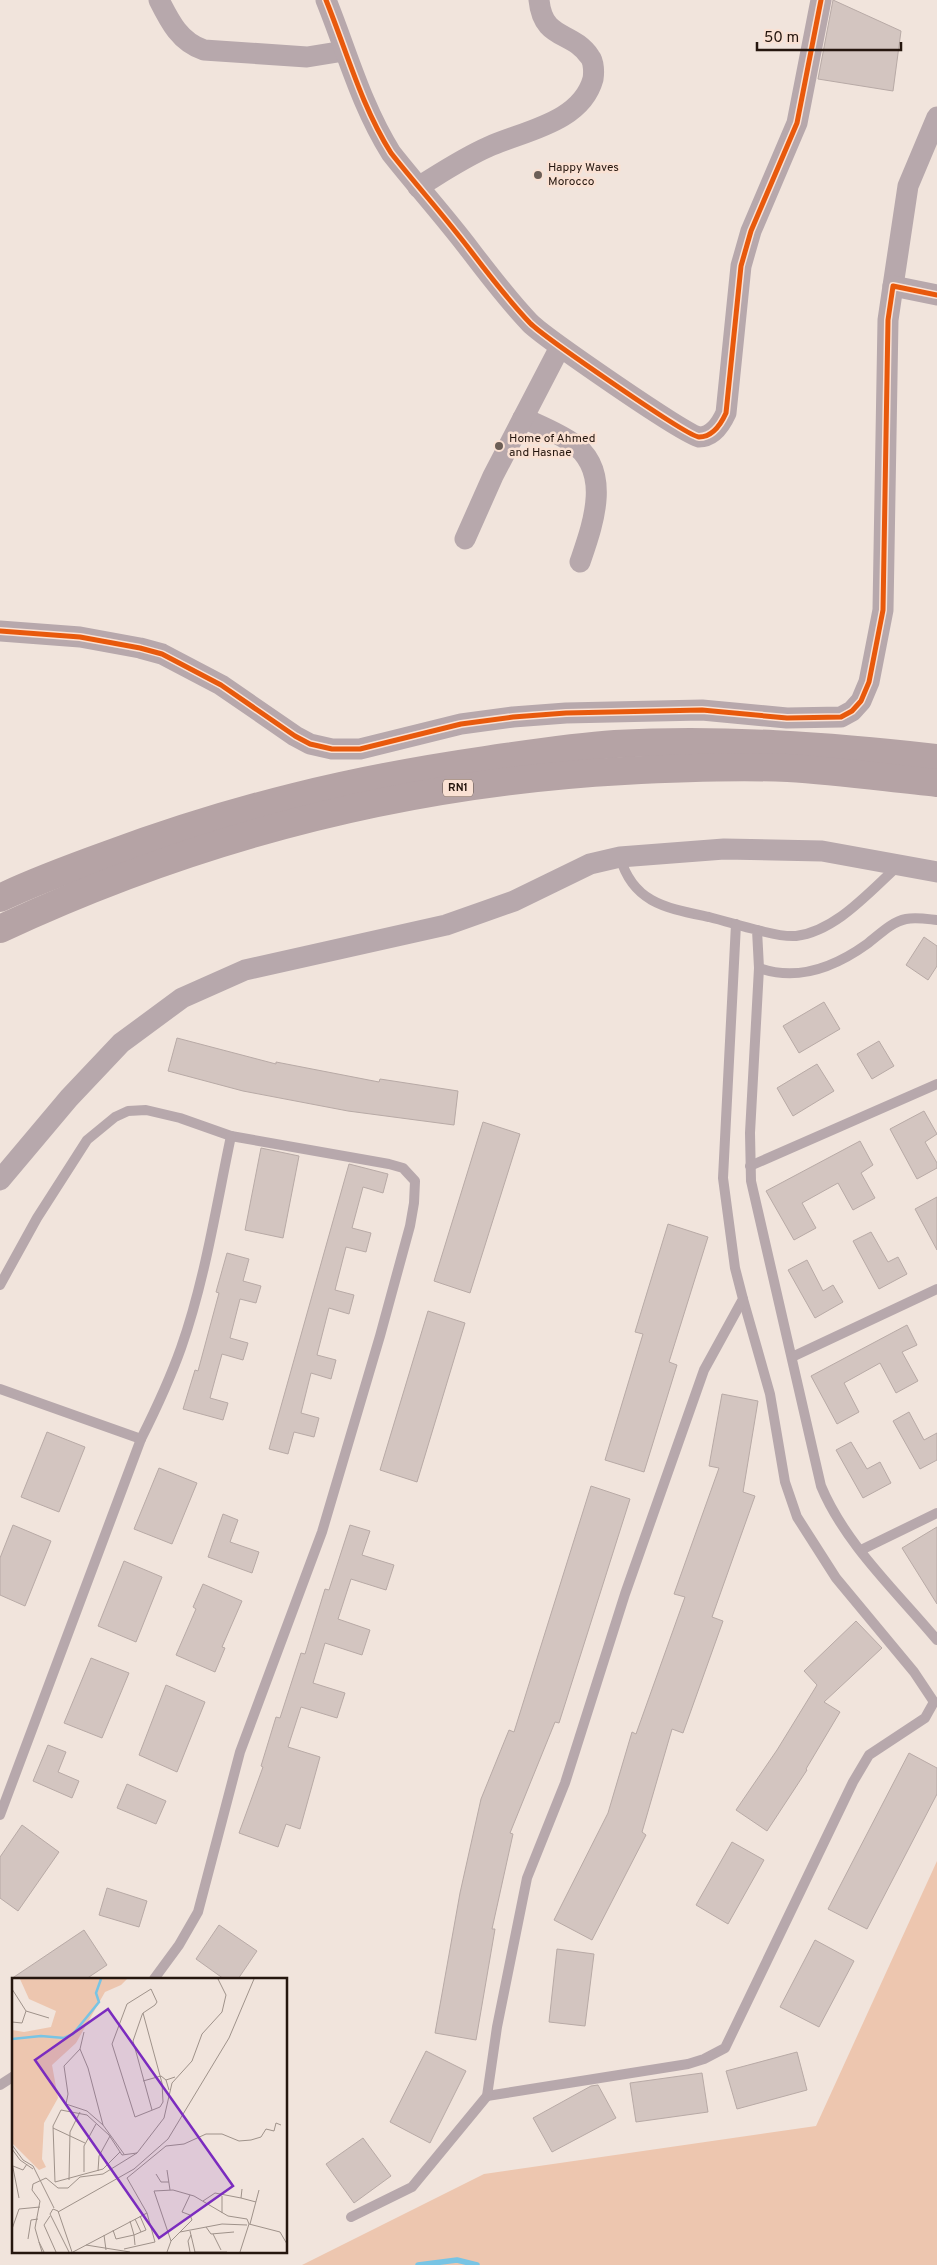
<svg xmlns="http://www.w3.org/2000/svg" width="937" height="2265" font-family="Overpass,sans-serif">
<rect width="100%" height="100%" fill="#f1e4dc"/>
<polygon fill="#edc6af" points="937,1861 937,2265 302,2265 484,2174 816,2126"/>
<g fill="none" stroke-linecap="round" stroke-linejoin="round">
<polyline stroke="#78c4e4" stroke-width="5.5" points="418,2265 457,2260 477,2265"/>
</g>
<g fill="#d3c5c0" stroke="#b8aaa6">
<polygon points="833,0 901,31 893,91 818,79"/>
<polygon points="924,937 937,946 937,966 928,980 906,965"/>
<polygon points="824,1002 840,1029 799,1053 783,1026"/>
<polygon points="177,1038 276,1064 276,1062 379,1082 380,1079 458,1091 454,1125 348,1111 243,1091 168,1071"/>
<polygon points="879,1041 894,1066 872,1079 857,1054"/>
<polygon points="817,1064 834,1091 793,1116 777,1088"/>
<polygon points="924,1111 937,1134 925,1142 937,1163 937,1168 917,1179 890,1129"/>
<polygon points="483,1122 520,1134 470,1293 434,1281"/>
<polygon points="860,1141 873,1165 861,1173 875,1198 853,1210 838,1183 802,1203 816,1228 794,1240 766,1191"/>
<polygon points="261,1148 299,1156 283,1238 245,1230"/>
<polygon points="349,1164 388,1174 383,1193 363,1187 352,1228 371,1233 366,1252 346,1247 335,1290 354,1295 349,1314 329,1308 317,1355 336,1360 331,1379 311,1373 301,1413 319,1418 314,1437 294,1432 288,1454 269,1449"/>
<polygon points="937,1197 937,1250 915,1209"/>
<polygon points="668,1224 708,1237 669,1362 677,1365 644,1472 605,1460 643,1334 635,1332"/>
<polygon points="871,1232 888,1262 898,1257 907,1274 879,1289 853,1241"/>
<polygon points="227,1253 249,1259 243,1281 261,1286 256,1303 240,1299 230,1338 248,1343 243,1360 222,1354 210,1398 228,1403 223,1420 183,1409 195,1370 198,1371 219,1293 216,1292"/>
<polygon points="807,1260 823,1291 833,1285 843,1302 815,1318 788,1270"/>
<polygon points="428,1311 465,1323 417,1482 380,1470"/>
<polygon points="907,1325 917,1345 902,1352 918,1381 896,1393 880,1363 844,1383 859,1412 837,1424 811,1376"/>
<polygon points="722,1394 758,1401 743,1492 755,1496 712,1617 723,1621 683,1733 672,1729 642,1832 646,1835 592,1940 554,1920 608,1813 632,1732 636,1734 685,1597 674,1594 719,1468 709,1466"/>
<polygon points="909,1412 924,1440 937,1433 937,1460 920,1469 893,1421"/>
<polygon points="47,1432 85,1447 59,1512 21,1497"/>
<polygon points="851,1442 867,1469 880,1462 891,1483 863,1498 836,1450"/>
<polygon points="159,1468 197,1483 172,1544 134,1529"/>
<polygon points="591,1486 630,1499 559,1723 555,1722 510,1833 513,1834 492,1929 495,1929 476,2040 435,2033 460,1893 481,1799 509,1730 514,1732"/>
<polygon points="223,1514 238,1520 230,1542 259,1552 252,1573 208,1557"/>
<polygon points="13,1525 51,1541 25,1606 0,1595 0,1558"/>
<polygon points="350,1525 370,1531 362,1555 394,1565 386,1590 351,1579 338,1619 370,1630 362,1655 325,1643 313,1683 345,1693 337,1718 301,1707 288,1747 320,1757 300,1829 286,1824 278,1847 239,1833 263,1767 261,1766 276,1717 280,1718 301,1653 305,1654 325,1589 329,1590"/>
<polygon points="937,1527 937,1604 902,1548"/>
<polygon points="124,1561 162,1577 136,1642 98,1626"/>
<polygon points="203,1584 242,1601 222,1647 225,1648 215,1672 176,1655 196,1609 193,1607"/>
<polygon points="856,1621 882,1648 824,1702 840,1712 806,1769 807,1770 767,1831 736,1810 777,1750 817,1685 804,1671"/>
<polygon points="91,1658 129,1673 102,1738 64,1723"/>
<polygon points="166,1685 205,1702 177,1772 139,1755"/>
<polygon points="48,1745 66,1752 58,1772 79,1781 72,1798 33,1781"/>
<polygon points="909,1753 937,1768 937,1794 867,1929 828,1909"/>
<polygon points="127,1784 166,1801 156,1824 117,1808"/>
<polygon points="22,1825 59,1852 18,1911 0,1898 0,1857"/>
<polygon points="732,1842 764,1860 728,1924 696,1905"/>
<polygon points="107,1888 147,1901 139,1927 99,1915"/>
<polygon points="219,1925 257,1951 238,1979 224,1979 196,1959"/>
<polygon points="84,1930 107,1965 86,1979 11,1979"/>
<polygon points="815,1940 854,1961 819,2027 780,2007"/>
<polygon points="557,1949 594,1954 585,2026 549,2022"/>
<polygon points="426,2051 466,2071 430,2143 390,2122"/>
<polygon points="797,2052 807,2090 737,2109 726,2071"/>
<polygon points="702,2073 708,2112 636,2122 630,2083"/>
<polygon points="598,2085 616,2118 552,2152 533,2118 591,2086"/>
<polygon points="363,2138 391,2176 354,2203 326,2164"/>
</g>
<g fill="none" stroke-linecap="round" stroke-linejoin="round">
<g stroke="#b7a8ac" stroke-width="10">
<path d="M620,857C633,903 666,908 709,917C725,921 741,926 757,930L759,968L750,1133L751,1181L821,1486C845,1544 897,1592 937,1640"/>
<path d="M757,930C770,933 782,937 796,936C836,931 869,892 898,866"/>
<path d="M759,968C798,982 835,967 867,944C879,935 891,922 906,919C916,917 927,919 937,920"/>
<polyline points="750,1166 937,1084"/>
<polyline points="0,1285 37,1218 87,1140 115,1117 128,1111 146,1110 180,1118 231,1136 389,1164 403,1168 415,1181 414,1203 410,1226 380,1336 322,1532 240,1752 198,1912 179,1945 154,1979"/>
<polyline points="792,1357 937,1289"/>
<polyline points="0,1389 141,1439"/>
<polyline points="861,1550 937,1513"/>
<path d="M0,1815L141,1439C156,1409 170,1379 181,1348C205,1280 216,1207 231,1136"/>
<polyline points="0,2085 14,2076"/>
<polyline points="487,2096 688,2064 704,2059 725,2048 853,1782 869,1755 925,1718 934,1702 914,1672 836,1578 797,1517 785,1482 770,1394 743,1299"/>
<polyline points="351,2217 412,2187 487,2096 497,2027 527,1878 565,1783 625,1594 704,1370 743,1299 735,1268 723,1178 736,924"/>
</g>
<g stroke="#b7a8ac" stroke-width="21">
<path d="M159,0C170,22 180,42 204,50L307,57L344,51"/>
<path d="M326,0C347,52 361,105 391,153C417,186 445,217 470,250C489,275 508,300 530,323C544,337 688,437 699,437C713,437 721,424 726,413L741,266L751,231L797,123L821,0"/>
<path d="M418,187C441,173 463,158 488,147C523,131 581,123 593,79C594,73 594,62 590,57C572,30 543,41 539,0"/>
<polyline points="893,286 908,186 937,117"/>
<path d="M523,418C539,425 556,432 571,442C613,470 593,524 580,562"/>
<polyline points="465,539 493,476 560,347"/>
<polyline points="0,631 80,637 140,648 162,654 221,685 295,736 310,744 332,749 360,749 461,724 513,717 566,713 702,710 787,718 841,717 852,711 861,701 869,682 883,610 888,320 893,286 937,295"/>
<polyline points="0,1180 69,1098 121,1043 182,998 245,970 446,925 514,901 590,864 620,857 724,849 822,851 937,872"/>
</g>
<g stroke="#b5a3a5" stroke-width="28">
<path d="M0,898C35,881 71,868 107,855C233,808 353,779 485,760C528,754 571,747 615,744C722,738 830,746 937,758"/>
<path d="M0,929C199,836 404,783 624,771C678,768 733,766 788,768C838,771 887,778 937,783"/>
</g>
<defs>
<g id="cycleway">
<path d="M326,0C347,52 361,105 391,153C417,186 445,217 470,250C489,275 508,300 530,323C544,337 688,437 699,437C713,437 721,424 726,413L741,266L751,231L797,123L821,0"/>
<polyline points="0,631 80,637 140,648 162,654 221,685 295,736 310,744 332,749 360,749 461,724 513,717 566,713 702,710 787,718 841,717 852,711 861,701 869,682 883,610 888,320 893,286 937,295"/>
</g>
</defs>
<use href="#cycleway" stroke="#fae1d3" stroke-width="8"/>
<use href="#cycleway" stroke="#e8590c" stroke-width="5"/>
</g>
<g fill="#6c5e56" stroke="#fae1d3" stroke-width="2">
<circle cx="538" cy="175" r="5"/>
<circle cx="499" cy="446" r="5"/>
</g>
<g text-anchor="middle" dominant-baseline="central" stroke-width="5" stroke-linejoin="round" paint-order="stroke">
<rect fill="#fae1d3" stroke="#655349" stroke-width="1" x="443" y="779.5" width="30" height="17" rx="4"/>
<g font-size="11" font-weight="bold" fill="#25160e">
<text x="458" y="788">RN1</text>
</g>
<g font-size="12" fill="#25160e" stroke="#fae1d3" text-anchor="start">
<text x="548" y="168">Happy Waves<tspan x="548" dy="14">Morocco</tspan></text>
<text x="509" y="439">Home of Ahmed<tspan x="509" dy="14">and Hasnae</tspan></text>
</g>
</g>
<g transform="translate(12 1978)">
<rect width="275" height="275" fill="#f1e4dc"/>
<path d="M8,1H115L109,7L93,14L64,65L40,87L46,120L32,145L30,181L34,189L27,192L0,165V52L12,54L39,49L44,33L17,21Z" fill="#edc6af"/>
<path fill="none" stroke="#78c4e4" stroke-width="2.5" d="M0,61L29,58L52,60L61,56L87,24L84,15L89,1"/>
<path fill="none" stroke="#9f928a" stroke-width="1" d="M0,11L14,33L10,45L0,44M14,33L37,40M131,35L150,105L151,124L148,129L123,139L100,66L115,26L139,11L145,24L143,27L131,35L130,37L121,63L140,132M72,54L68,71L76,90L91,147L112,176M68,71L52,88L56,116L54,126L75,133L91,147M131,103L149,98L154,102M157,112L154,102L163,99M41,150L73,165M0,167L11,182L21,188L42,230M0,171L8,182L21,191M108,174L91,191L43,204L41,148L49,132L75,137L97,157L110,177L125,175M0,185L7,220M1,188L11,192L15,186M155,192L158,212M86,193L87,178L98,158M72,194V168L84,146M144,196L149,204H157M57,202L58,154L68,134M210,218V235M229,220L244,224M191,223L203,215L229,220L230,211M46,234L122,191L156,161L217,60L242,1M38,238L32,247L44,274M128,238L134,252L129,254M118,243L122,257L129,254L123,241M238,246L247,212M194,249L199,256L222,254M0,251L7,231L28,229M101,252L104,261L122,257L123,267M178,253L183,274M168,254L180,242L178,237L170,234L178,217M201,256L209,272M92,257L94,272M16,261L19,242L26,241M159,263L142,213L161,212L182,218L216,238L235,241L237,246M27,264L23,250L28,223L20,212L21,206L34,200L46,210H56L68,199L91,196L125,175L152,140L160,105L180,83L190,56L210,34L214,17L206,1M74,267L118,274M112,271L143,264L135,235M30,274L27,264L32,274M57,274L38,236L41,231L46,233L60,274M61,274L135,235L115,200L154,168L172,166L194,156H210L227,163L239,162L249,159L254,151L262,153L264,145L269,147M155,274L159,263L168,254L210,246L235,247M178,274L176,263L179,257M182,274H215M228,274L237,246L268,254L275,266"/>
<path fill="#7b2cbf" fill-opacity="0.15" stroke="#7b2cbf" stroke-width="2.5" d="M96,31L221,208L147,260L23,82Z"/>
<rect width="275" height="275" fill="none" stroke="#25160e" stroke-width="2.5"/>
</g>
<path d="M757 42v8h144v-8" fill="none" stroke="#25160e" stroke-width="2.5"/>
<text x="764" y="42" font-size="15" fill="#25160e" stroke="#fae1d3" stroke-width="4" paint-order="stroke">50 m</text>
</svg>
